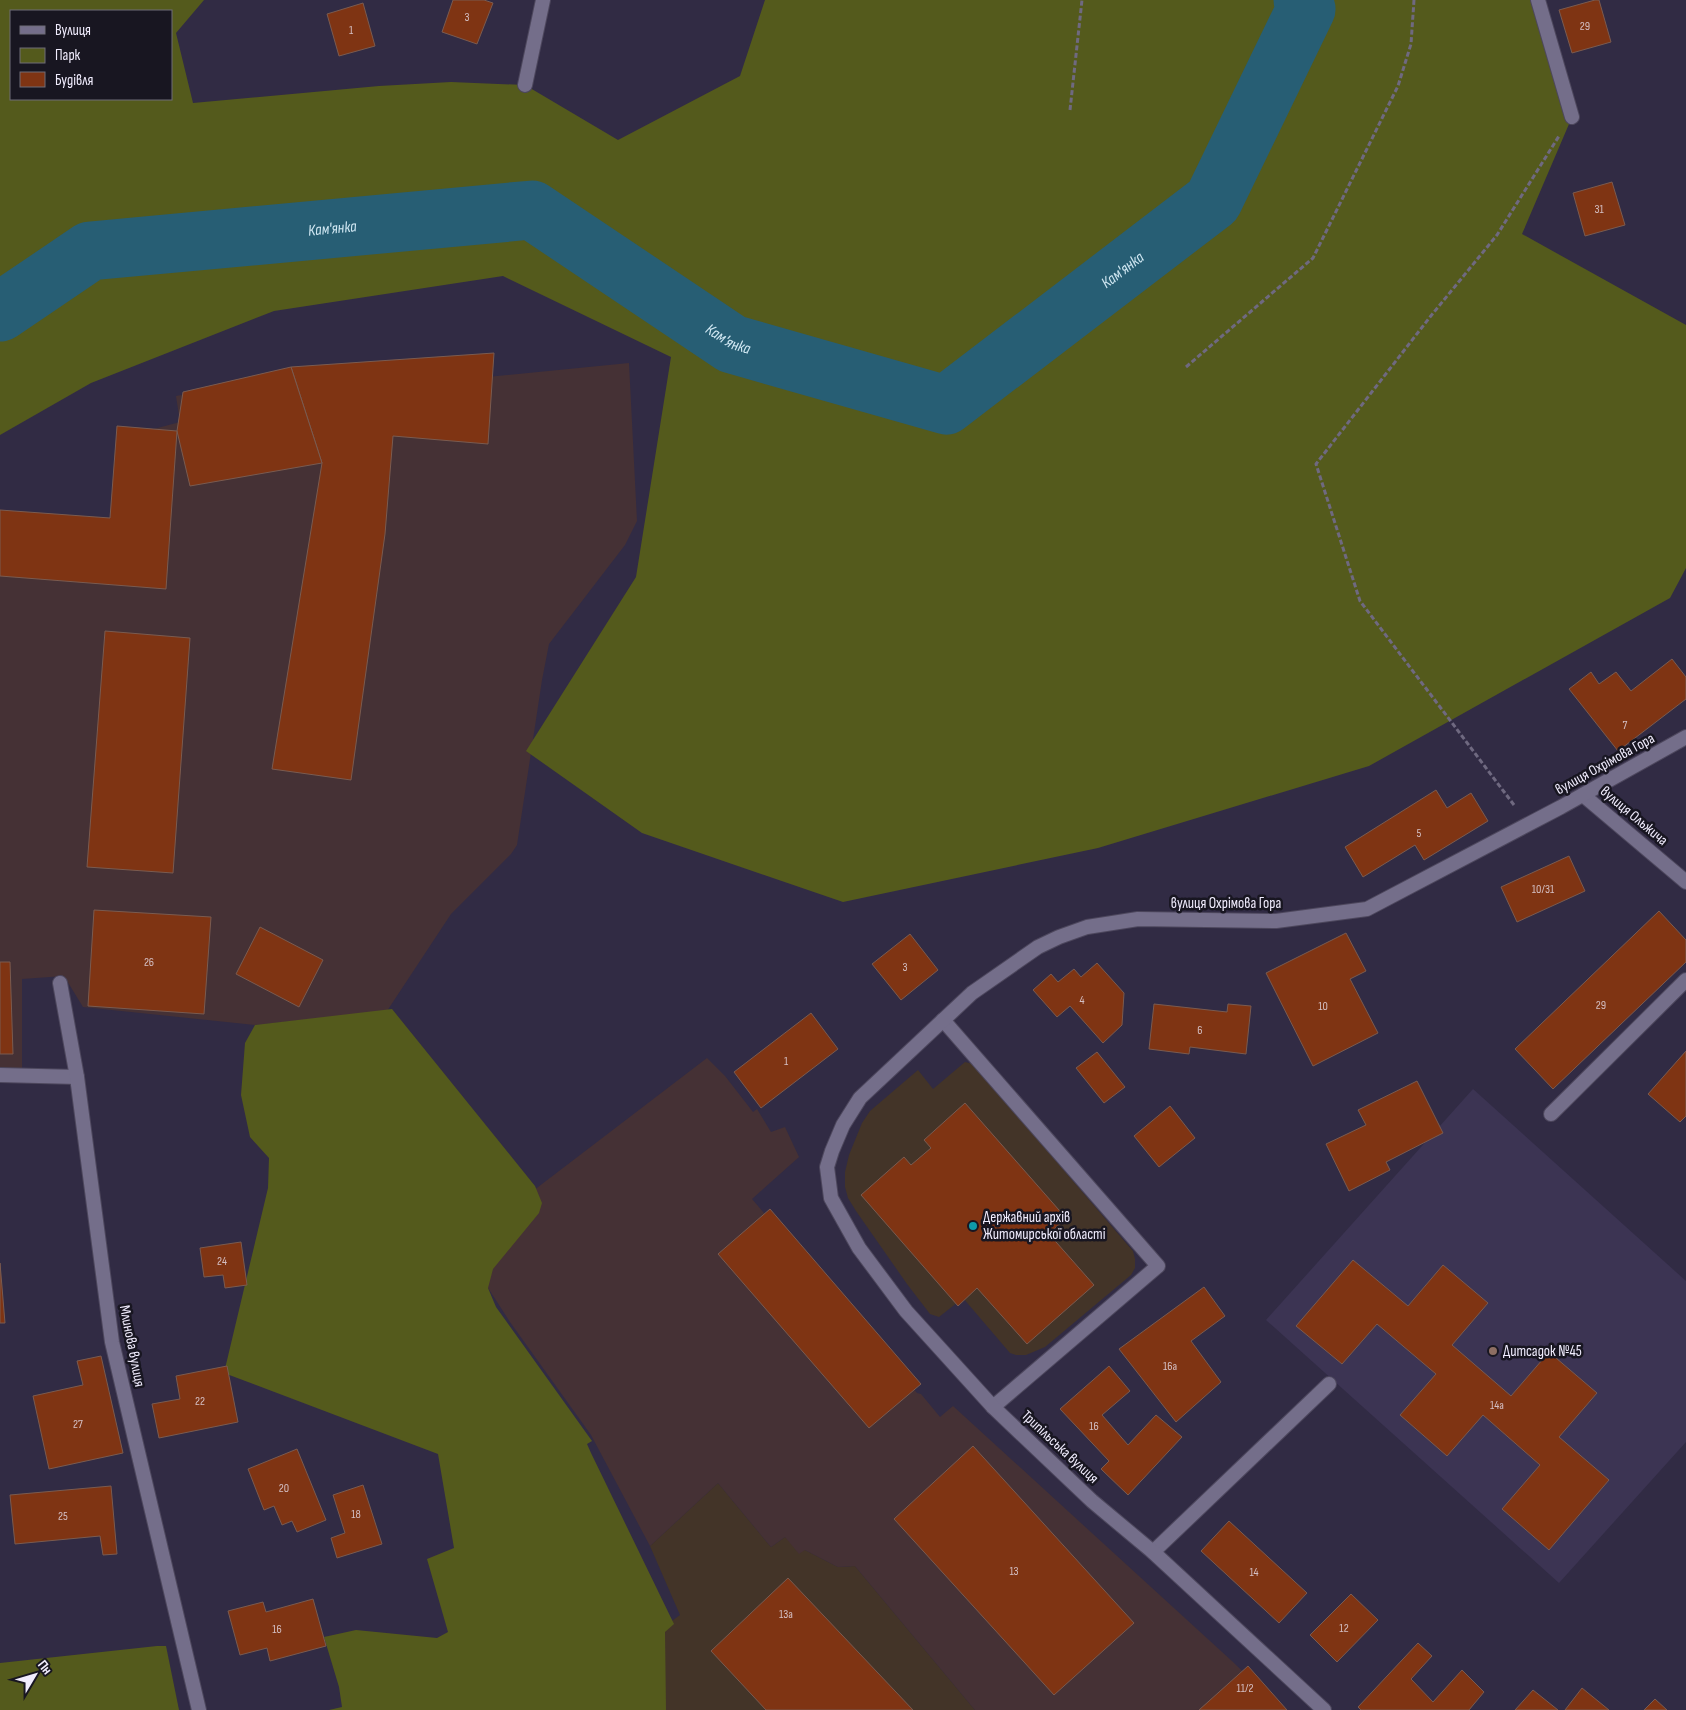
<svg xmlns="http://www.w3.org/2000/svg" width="1686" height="1710" font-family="'Sofia Sans Condensed',sans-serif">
<rect width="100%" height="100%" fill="#312b44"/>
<g fill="#433428">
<polygon points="965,1062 973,1064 1126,1243 1133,1251 1135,1259 1135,1268 1131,1275 1045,1347 1026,1355 1016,1355 1010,1353 963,1298 939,1317 930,1314 907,1284 856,1211 848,1198 845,1187 845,1172 849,1155 862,1123 870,1111 918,1070 933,1089"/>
<polygon points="718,1483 771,1547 785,1537 805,1550 838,1567 855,1566 975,1710 666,1710 665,1705 665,1626 680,1615 650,1546"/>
</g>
<g fill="#453135">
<polygon points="629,363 637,521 625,545 549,644 542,680 517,845 511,854 451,914 387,1011 255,1025 83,1007 64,976 22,979 22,1078 0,1077 0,514 111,525 120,438 180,422 176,396 328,368 487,377"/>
<polygon points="707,1058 725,1076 753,1112 757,1109 771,1132 785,1127 799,1157 752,1199 917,1393 921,1394 940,1417 953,1406 1233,1662 1282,1710 975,1710 855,1566 838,1567 805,1550 799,1554 785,1537 771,1547 718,1483 650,1546 591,1435 510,1322 461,1246"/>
</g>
<polygon fill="#3c3453" points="1473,1089 1686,1281 1686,1442 1559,1583 1266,1320"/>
<g fill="#545a1c" fill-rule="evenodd">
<path d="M0,0H204L176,33L193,103L379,86L451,82L525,85L618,140L740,76L765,0H1538L1572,117L1522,234L1686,325V568L1670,598L1369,766L1098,848L843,902L642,833L526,751L636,577L671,357L503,276L274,311L91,383L0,435ZM11,11H171V99H11Z"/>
<polygon points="392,1009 535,1186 542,1203 539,1213 493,1269 488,1288 496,1307 592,1441 587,1444 591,1453 674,1624 665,1632 666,1710 329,1710 342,1707 339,1687 324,1637 356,1630 437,1638 448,1632 427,1559 454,1548 438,1454 224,1373 268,1188 269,1158 250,1137 241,1095 245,1043 255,1025"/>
<polygon points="157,1646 166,1646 179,1710 0,1710 0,1663"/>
</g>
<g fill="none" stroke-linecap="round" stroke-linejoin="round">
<path stroke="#275e74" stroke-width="59" id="s1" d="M0,312L90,251L532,210L732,344L946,405L1213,201L1306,9L1303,0"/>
</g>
<g fill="#7f3413" stroke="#7a5b50">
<polygon points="453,0 484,0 493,3 477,44 442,32"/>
<polygon points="1595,0 1599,0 1611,42 1572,53 1559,10"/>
<polygon points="363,3 375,46 339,56 327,14"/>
<polygon points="1612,182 1625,225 1585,236 1573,193"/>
<polygon points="494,353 488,444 393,436 385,534 351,780 272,769 322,463 291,367"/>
<polygon points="291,367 322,463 190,486 177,431 183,392"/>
<polygon points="117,426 177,431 166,589 0,576 0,510 110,518"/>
<polygon points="105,631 190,638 173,873 87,867"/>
<polygon points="1672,659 1686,677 1686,699 1618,751 1569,689 1591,672 1599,684 1616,672 1631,691"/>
<polygon points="1436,790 1447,808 1471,793 1488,821 1424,860 1415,845 1363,877 1345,847"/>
<polygon points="1569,856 1585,891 1517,922 1501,887"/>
<polygon points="94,910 211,917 204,1014 88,1006"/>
<polygon points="1659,911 1686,940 1686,962 1553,1089 1515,1049"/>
<polygon points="260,927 323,960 299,1007 236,974"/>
<polygon points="1346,933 1366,971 1350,979 1378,1033 1313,1066 1266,973"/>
<polygon points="910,934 938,970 901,1000 872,964"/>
<polygon points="0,962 10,962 13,1054 0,1054"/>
<polygon points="1097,963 1124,993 1122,1025 1103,1043 1070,1006 1057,1017 1033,990 1051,974 1058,982 1074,969 1081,977"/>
<polygon points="1154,1004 1227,1012 1228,1004 1251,1006 1246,1054 1190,1047 1189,1054 1149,1049"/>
<polygon points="811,1013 838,1049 761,1108 734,1072"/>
<polygon points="1686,1051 1686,1116 1680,1122 1648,1094"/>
<polygon points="1097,1052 1125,1087 1104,1103 1076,1068"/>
<polygon points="1417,1081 1443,1133 1386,1162 1390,1170 1349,1191 1326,1144 1366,1125 1358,1110"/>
<polygon points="965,1103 1066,1218 1049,1234 1094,1285 1027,1344 977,1288 958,1306 861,1195 904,1157 911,1165 931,1148 924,1140"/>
<polygon points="1170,1106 1195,1138 1159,1167 1134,1136"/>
<polygon points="770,1209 921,1384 869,1428 718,1254"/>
<polygon points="241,1242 247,1285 225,1288 223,1275 204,1277 200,1248"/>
<polygon points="1353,1260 1408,1306 1443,1265 1488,1303 1452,1345 1511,1396 1549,1352 1597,1393 1559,1437 1609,1480 1549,1550 1502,1509 1540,1465 1483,1415 1447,1456 1400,1415 1436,1374 1377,1324 1342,1364 1296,1326"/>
<polygon points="0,1263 5,1323 0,1323"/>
<polygon points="1204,1287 1225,1316 1191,1341 1221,1382 1176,1422 1119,1349"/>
<polygon points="101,1356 123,1453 49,1469 33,1396 83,1385 77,1361"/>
<polygon points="227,1366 238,1422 159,1438 152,1404 180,1399 176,1376"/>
<polygon points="1109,1366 1130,1391 1102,1415 1128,1445 1156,1415 1182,1437 1128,1495 1101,1469 1109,1461 1060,1409"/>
<polygon points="973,1446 1134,1623 1054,1695 894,1519"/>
<polygon points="297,1449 326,1520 297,1532 292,1521 282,1525 274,1506 264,1510 248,1469"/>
<polygon points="363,1485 382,1544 337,1558 331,1538 345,1533 333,1495"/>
<polygon points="111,1486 117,1554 103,1555 100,1536 15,1544 10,1495"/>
<polygon points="1229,1521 1307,1593 1279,1623 1201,1551"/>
<polygon points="788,1578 913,1710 766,1710 711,1651"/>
<polygon points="1351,1594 1378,1620 1337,1662 1310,1635"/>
<polygon points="313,1599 326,1646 270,1661 267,1648 240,1655 228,1611 263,1602 266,1612"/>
<polygon points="1418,1643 1432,1656 1411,1679 1433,1702 1462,1670 1484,1692 1469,1710 1361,1710 1358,1707"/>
<polygon points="1248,1666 1287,1710 1199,1710"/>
<polygon points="1582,1688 1609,1710 1565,1710"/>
<polygon points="1533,1690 1558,1710 1515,1710"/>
<polygon points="1655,1699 1667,1710 1644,1710"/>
</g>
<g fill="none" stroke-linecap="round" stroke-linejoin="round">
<defs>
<g id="service">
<polyline points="943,1020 1158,1266 993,1407"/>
<polyline points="0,1075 77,1077"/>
<polyline points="1551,1114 1686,980"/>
<polyline points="1153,1552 1329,1384"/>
</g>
<g id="minor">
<polyline points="1538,0 1572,117"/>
<polyline points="525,85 543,0"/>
<polyline points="1583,795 1686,882"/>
<polyline points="60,983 77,1077 112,1342 199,1710"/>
<polyline points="1324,1710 1153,1552 1092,1501 993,1407 906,1311 859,1248 831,1198 827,1167 832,1151 843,1125 860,1098 972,993 1038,947 1059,937 1087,927 1138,919 1276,921 1367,909 1561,807 1686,737"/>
</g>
</defs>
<use href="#service" stroke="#4d475d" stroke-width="16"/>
<use href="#minor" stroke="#4d475d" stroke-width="16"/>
<g stroke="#6f6980" stroke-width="3" stroke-dasharray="5 2.5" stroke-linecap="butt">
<polyline points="1070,110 1082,0"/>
<polyline points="1186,367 1313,258 1398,86 1411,44 1414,0"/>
<polyline points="1514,805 1360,601 1316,464 1430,317 1497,235 1559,136"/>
</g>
<use href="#service" stroke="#746e8a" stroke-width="14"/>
<use href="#minor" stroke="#746e8a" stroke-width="14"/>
</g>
<circle fill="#0f9aa8" stroke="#181621" stroke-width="2" cx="973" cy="1226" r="5"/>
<circle fill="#8d6e63" stroke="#181621" stroke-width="2" cx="1493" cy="1351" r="5"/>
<g text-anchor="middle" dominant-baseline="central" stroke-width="5" stroke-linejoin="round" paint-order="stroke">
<g font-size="12" fill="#d4bfc3">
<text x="467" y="17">3</text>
<text x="1585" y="26">29</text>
<text x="351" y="30">1</text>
<text x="1599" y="209">31</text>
<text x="1625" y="725">7</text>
<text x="1419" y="833">5</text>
<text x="1543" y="889">10/31</text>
<text x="149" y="962">26</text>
<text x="905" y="967">3</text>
<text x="1082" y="1000">4</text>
<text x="1601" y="1005">29</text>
<text x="1323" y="1006">10</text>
<text x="1200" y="1030">6</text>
<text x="786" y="1061">1</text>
<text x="222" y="1261">24</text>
<text x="1170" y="1366">16а</text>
<text x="200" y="1401">22</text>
<text x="1497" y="1405">14а</text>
<text x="78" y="1424">27</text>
<text x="1094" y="1426">16</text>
<text x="284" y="1488">20</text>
<text x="356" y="1514">18</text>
<text x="63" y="1516">25</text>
<text x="1014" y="1571">13</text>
<text x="1254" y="1572">14</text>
<text x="786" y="1614">13а</text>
<text x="1344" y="1628">12</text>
<text x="277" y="1629">16</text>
<text x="1245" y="1688">11/2</text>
</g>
<g font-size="15" fill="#f1edfe" stroke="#181621">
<text transform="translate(1605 764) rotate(-29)">вулиця Охрімова Гора</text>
<text transform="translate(1634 816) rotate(40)">вулиця Ольжича</text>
<text x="1226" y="903">вулиця Охрімова Гора</text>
<text transform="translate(132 1346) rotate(79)">Млинова вулиця</text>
<text transform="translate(1060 1447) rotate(43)">Трипільська вулиця</text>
</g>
<g font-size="15" fill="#f1edfe" stroke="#181621" text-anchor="start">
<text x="983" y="1217">Державний архів<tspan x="983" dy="17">Житомирської області</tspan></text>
<text x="1503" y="1351">Дитсадок №45</text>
</g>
<g font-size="16" font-style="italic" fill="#d1e8f3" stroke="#181621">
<text stroke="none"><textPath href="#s1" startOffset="352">Кам'янка</textPath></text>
<text stroke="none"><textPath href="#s1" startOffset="1238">Кам'янка</textPath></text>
<text stroke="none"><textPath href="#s1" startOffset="788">Кам'янка</textPath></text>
</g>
</g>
<rect x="10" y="10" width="162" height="90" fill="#181621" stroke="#6f6c79"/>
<rect x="20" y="26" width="25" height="8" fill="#746e8a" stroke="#6f6c79"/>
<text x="55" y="35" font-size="15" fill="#f1edfe">Вулиця</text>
<rect x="20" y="48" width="25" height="15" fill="#545a1c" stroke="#6f6c79"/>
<text x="55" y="60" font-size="15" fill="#f1edfe">Парк</text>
<rect x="20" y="72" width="25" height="15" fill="#7f3413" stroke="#6f6c79"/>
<text x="55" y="85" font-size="15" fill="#f1edfe">Будівля</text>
<g transform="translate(35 1675) rotate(52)" stroke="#181621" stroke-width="4" paint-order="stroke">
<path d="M0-4L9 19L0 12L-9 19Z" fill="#f1edfe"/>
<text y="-8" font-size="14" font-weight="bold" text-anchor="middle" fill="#f1edfe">Пн</text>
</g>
</svg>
